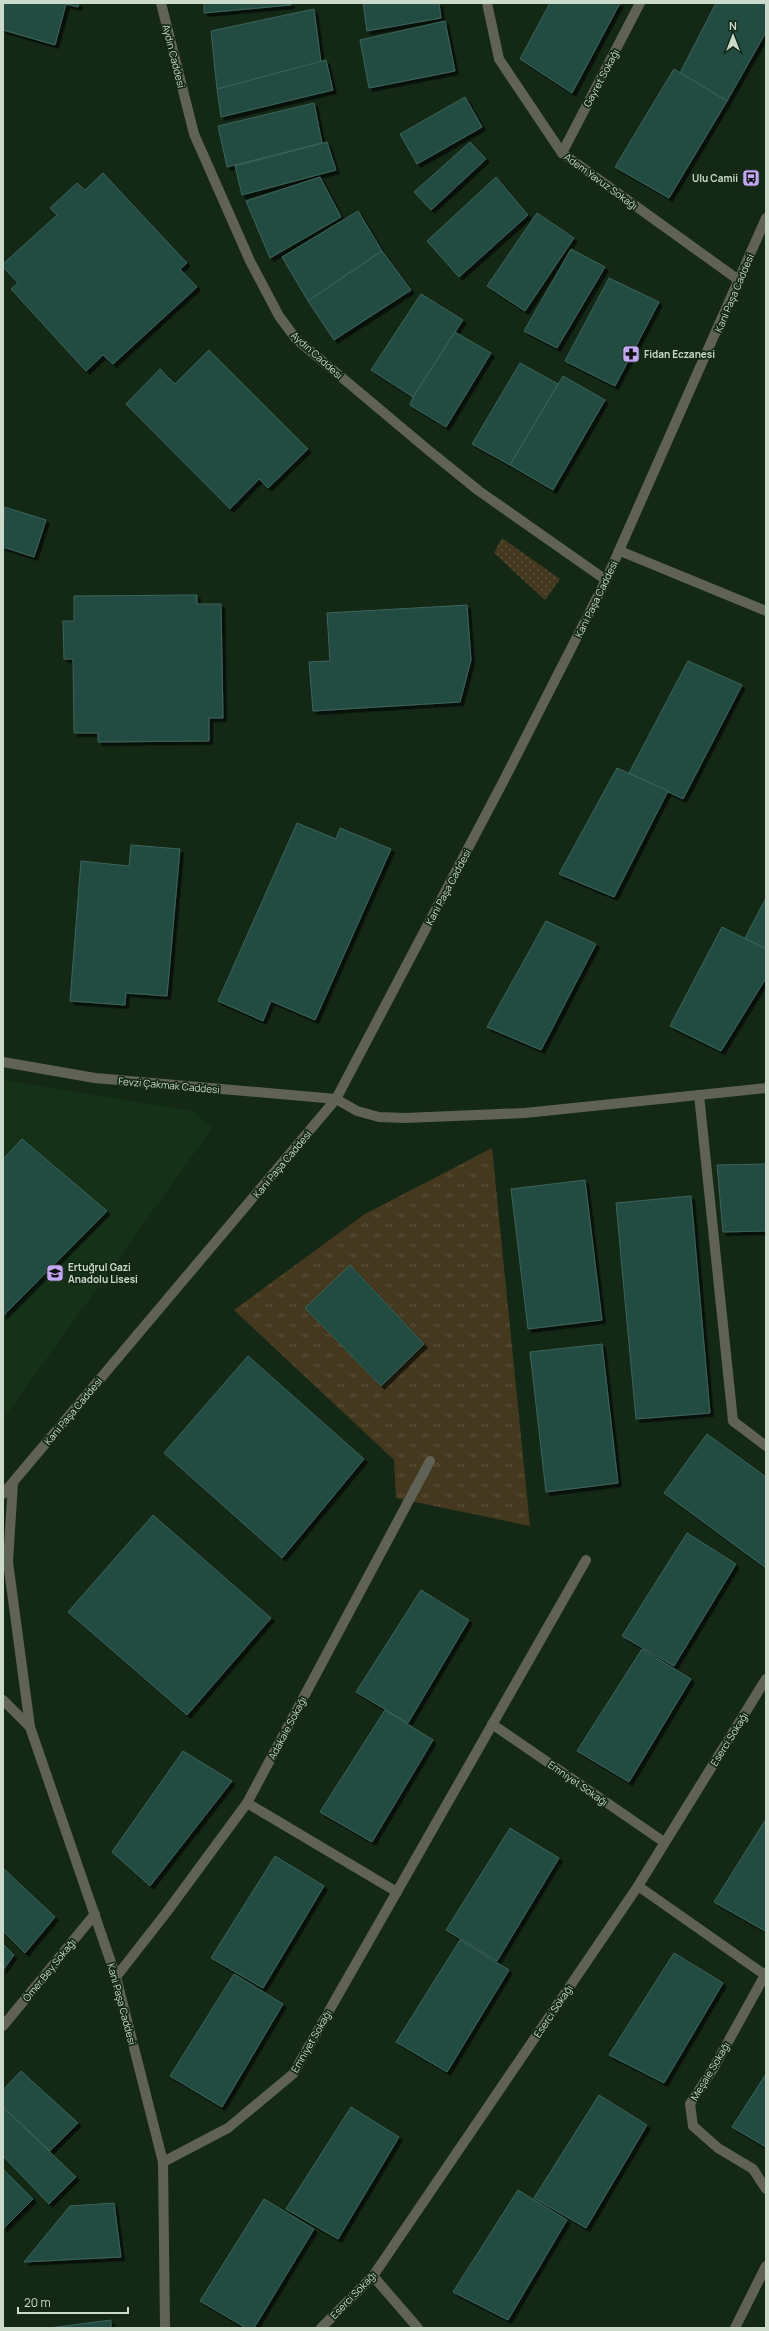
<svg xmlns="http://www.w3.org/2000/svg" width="769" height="2331" font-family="Manrope,sans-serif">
<defs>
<pattern id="grass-dots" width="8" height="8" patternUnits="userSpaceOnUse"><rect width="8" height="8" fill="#44381e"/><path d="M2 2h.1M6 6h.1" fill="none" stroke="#5e543e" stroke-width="1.8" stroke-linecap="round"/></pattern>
<pattern id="park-tufts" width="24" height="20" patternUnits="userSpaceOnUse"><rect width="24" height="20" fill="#44381e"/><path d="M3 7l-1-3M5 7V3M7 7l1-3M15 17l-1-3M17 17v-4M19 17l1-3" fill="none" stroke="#5e543e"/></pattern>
<filter id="shadow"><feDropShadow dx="3.5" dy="3.5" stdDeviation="0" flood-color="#0009"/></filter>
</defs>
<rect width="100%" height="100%" fill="#132916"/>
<polygon fill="#153219" points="3,1080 193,1111 212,1128 3,1419"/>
<polygon fill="url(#grass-dots)" points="502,538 560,579 545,600 494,553"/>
<polygon fill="url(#park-tufts)" points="492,1148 530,1526 396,1498 394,1460 234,1310 365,1214"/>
<g fill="#244b42" stroke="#3d645b" filter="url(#shadow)">
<polygon points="3,3 79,3 78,7 66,4 55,45 3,30"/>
<polygon points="204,3 291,3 291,5 204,13"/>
<polygon points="363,3 439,3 441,18 367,31"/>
<polygon points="550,3 620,3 572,93 520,59"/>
<polygon points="716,3 766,3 766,32 727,101 680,73"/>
<polygon points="314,9 321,62 217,89 211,31"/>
<polygon points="445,21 455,71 369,88 360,40"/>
<polygon points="326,60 333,90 221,117 217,89"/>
<polygon points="674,69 727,101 669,198 615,167"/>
<polygon points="465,97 482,127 417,164 400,134"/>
<polygon points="314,103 322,143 227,167 218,126"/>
<polygon points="327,142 336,170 242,195 235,166"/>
<polygon points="470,142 486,159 431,210 414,192"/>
<polygon points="103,173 187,263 180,269 197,287 113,364 103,355 86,371 11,289 18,283 3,267 3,264 57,215 50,208 77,183 85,190"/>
<polygon points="320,177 341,217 270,258 246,201"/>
<polygon points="496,177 528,215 459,277 427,241"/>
<polygon points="358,211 382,251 308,301 282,257"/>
<polygon points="537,213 574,238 525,311 487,286"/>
<polygon points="571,249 605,267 557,348 524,331"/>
<polygon points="382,251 411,290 334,340 308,301"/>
<polygon points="609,278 659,302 615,386 565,361"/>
<polygon points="421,294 463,320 413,397 371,370"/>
<polygon points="455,332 491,353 446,427 410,405 413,397"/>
<polygon points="209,350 308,449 268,488 259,479 230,509 126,404 160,369 175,384"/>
<polygon points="520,363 558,384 510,465 472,444"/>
<polygon points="563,376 605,400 553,490 510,465"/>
<polygon points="4,507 46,520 34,557 3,547"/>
<polygon points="197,595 197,604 221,604 223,718 209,718 209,741 98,742 98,733 74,733 73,659 64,659 63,621 74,621 74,596"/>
<polygon points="467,605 471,660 460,702 313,711 309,662 330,661 327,613"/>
<polygon points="688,661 742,685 683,799 629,773"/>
<polygon points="617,768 668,791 614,897 559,874"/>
<polygon points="297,823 336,839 340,828 391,849 315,1020 271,1001 263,1021 218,1001"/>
<polygon points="131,845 180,849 167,996 126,993 125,1005 70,1001 81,861 129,866"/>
<polygon points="766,898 766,949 745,938"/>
<polygon points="546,921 596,944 541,1050 487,1027"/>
<polygon points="722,927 766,949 766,978 721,1051 670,1026"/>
<polygon points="22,1139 107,1211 3,1316 3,1159"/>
<polygon points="766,1164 766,1231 723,1232 717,1165"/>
<polygon points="585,1180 602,1320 528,1329 511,1189"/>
<polygon points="691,1196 710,1413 636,1419 616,1203"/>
<polygon points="350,1265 424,1344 381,1386 305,1308"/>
<polygon points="602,1344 618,1483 546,1492 530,1352"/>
<polygon points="248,1356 364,1459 282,1558 164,1453"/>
<polygon points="707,1434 766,1477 766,1568 664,1493"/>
<polygon points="153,1515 271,1618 187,1715 68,1612"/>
<polygon points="687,1533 736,1564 674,1666 622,1636"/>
<polygon points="421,1590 469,1620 408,1723 356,1692"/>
<polygon points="642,1649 691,1679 629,1782 577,1751"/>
<polygon points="385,1710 433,1740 372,1842 320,1812"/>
<polygon points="183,1751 232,1781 150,1886 112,1852"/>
<polygon points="766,1819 766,1931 765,1931 714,1902"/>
<polygon points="510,1828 559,1858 497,1961 446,1930"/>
<polygon points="275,1856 324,1886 263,1988 211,1958"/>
<polygon points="3,1868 55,1917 25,1953 3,1931"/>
<polygon points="460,1940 509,1970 447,2072 396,2042"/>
<polygon points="3,1944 14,1955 3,1970"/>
<polygon points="674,1953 723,1983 664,2083 609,2055"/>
<polygon points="234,1974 283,2004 222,2107 170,2076"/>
<polygon points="21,2071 78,2123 50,2151 3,2107 3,2090"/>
<polygon points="766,2074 766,2147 732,2127"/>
<polygon points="599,2095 647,2125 586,2228 534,2198"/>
<polygon points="3,2107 76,2177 49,2204 3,2156"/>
<polygon points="351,2107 399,2137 338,2239 286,2209"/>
<polygon points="3,2169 33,2199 4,2228 3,2227"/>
<polygon points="518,2190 567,2220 508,2320 453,2292"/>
<polygon points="264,2199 314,2229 254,2328 246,2328 200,2301"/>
<polygon points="114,2203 121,2257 24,2262 70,2206"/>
<polygon points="111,2320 111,2328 49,2328"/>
</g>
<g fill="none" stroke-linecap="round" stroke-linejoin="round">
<g stroke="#606255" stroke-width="10">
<polyline points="487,3 499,59 562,153 740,281"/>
<polyline points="562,153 640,3"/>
<polyline points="620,551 766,611"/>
<polyline points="699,1095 733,1421 766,1446"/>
<polyline points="336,1099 357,1111 379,1117 405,1118 525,1113 766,1088"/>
<polyline points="492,1724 664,1842"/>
<polyline points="247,1803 397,1892"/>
<polyline points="638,1886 765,1975 766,1973"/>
<polyline points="765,1975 713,2069 690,2104 693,2126 718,2148 753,2169 766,2189"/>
<polyline points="116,1977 166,1913 247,1803 430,1461"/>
<polyline points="3,2026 95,1914"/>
<polyline points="163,2162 228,2128 293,2074 586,1560"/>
<polyline points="373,2276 418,2328"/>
<polyline points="321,2328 373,2276 638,1886 766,1679"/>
<polyline points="735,2328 766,2266"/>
</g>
<g stroke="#606255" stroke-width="10">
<polyline points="161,3 194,134 250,261 279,316 296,339 427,449 479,491 606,580"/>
<polyline points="3,1062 95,1078 336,1099"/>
<polyline points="13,1483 8,1562 30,1727"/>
<polyline points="3,1494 336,1099 504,780 606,580 766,218"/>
<polyline points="3,1700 30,1727 116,1977 163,2162 165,2328"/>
</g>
</g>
<defs>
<symbol id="bus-square" viewBox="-11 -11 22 22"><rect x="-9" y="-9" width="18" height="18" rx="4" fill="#c3a7f2" stroke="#132916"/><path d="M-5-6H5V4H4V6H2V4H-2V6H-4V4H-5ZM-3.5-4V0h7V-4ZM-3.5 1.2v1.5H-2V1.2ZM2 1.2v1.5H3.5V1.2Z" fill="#111"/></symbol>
<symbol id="pharmacy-square" viewBox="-11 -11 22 22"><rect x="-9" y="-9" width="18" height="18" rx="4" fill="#c3a7f2" stroke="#132916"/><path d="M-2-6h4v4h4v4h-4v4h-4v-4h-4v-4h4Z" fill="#111"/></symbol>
<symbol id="school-square" viewBox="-11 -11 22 22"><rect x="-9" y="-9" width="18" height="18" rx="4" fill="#c3a7f2" stroke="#132916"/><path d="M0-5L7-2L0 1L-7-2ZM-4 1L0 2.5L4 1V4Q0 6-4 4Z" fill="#111"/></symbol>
</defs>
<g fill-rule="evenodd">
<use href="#bus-square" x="741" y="168" width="20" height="20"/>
<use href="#pharmacy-square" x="621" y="344" width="20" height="20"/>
<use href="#school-square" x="45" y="1263" width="20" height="20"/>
</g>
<g text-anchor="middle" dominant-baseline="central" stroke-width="3.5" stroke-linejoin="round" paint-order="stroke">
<g font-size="10" fill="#ccdacc" stroke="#132916">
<text transform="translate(174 56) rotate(76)">Aydın Caddesi</text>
<text transform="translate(601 78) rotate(-62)">Gayret Sokağı</text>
<text transform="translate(601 181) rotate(36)">Adem Yavuz Sokağı</text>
<text transform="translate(734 293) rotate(-67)">Kani Paşa Caddesi</text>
<text transform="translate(317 355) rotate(42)">Aydın Caddesi</text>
<text transform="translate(596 599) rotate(-64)">Kani Paşa Caddesi</text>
<text transform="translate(448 887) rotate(-62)">Kani Paşa Caddesi</text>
<text transform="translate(169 1085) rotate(5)">Fevzi Çakmak Caddesi</text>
<text transform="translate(282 1164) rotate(-50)">Kani Paşa Caddesi</text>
<text transform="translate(73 1411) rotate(-50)">Kani Paşa Caddesi</text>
<text transform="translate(287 1728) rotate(-62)">Adakale Sokağı</text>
<text transform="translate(729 1739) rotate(-58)">Eserci Sokağı</text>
<text transform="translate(578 1783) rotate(35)">Emniyet Sokağı</text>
<text transform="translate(49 1970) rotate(-51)">Ömer Bey Sokağı</text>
<text transform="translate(122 2004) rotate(75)">Kani Paşa Caddesi</text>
<text transform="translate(553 2011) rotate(-56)">Eserci Sokağı</text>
<text transform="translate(311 2041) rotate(-60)">Emniyet Sokağı</text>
<text transform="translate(710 2071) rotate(-59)">Meşale Sokağı</text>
<text transform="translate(353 2295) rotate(-46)">Eserci Sokağı</text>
</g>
<g font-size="10" font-weight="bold" fill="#ccdacc" stroke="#132916" text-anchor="start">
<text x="738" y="178" text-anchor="end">Ulu Camii</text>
<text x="644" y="354">Fidan Eczanesi</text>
<text x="68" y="1267">Ertuğrul Gazi<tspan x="68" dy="12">Anadolu Lisesi</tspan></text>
</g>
</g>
<rect width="769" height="2331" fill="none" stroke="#ccdacc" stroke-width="8"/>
<g transform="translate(733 36)" stroke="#132916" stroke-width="3" paint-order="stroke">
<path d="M0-3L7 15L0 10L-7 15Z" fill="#ccdacc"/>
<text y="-6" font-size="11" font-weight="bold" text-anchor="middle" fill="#ccdacc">N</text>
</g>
<path d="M18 2307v6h110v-6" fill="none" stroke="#ccdacc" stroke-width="2"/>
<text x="24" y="2307" font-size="12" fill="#ccdacc" stroke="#132916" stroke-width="3" paint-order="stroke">20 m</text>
</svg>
